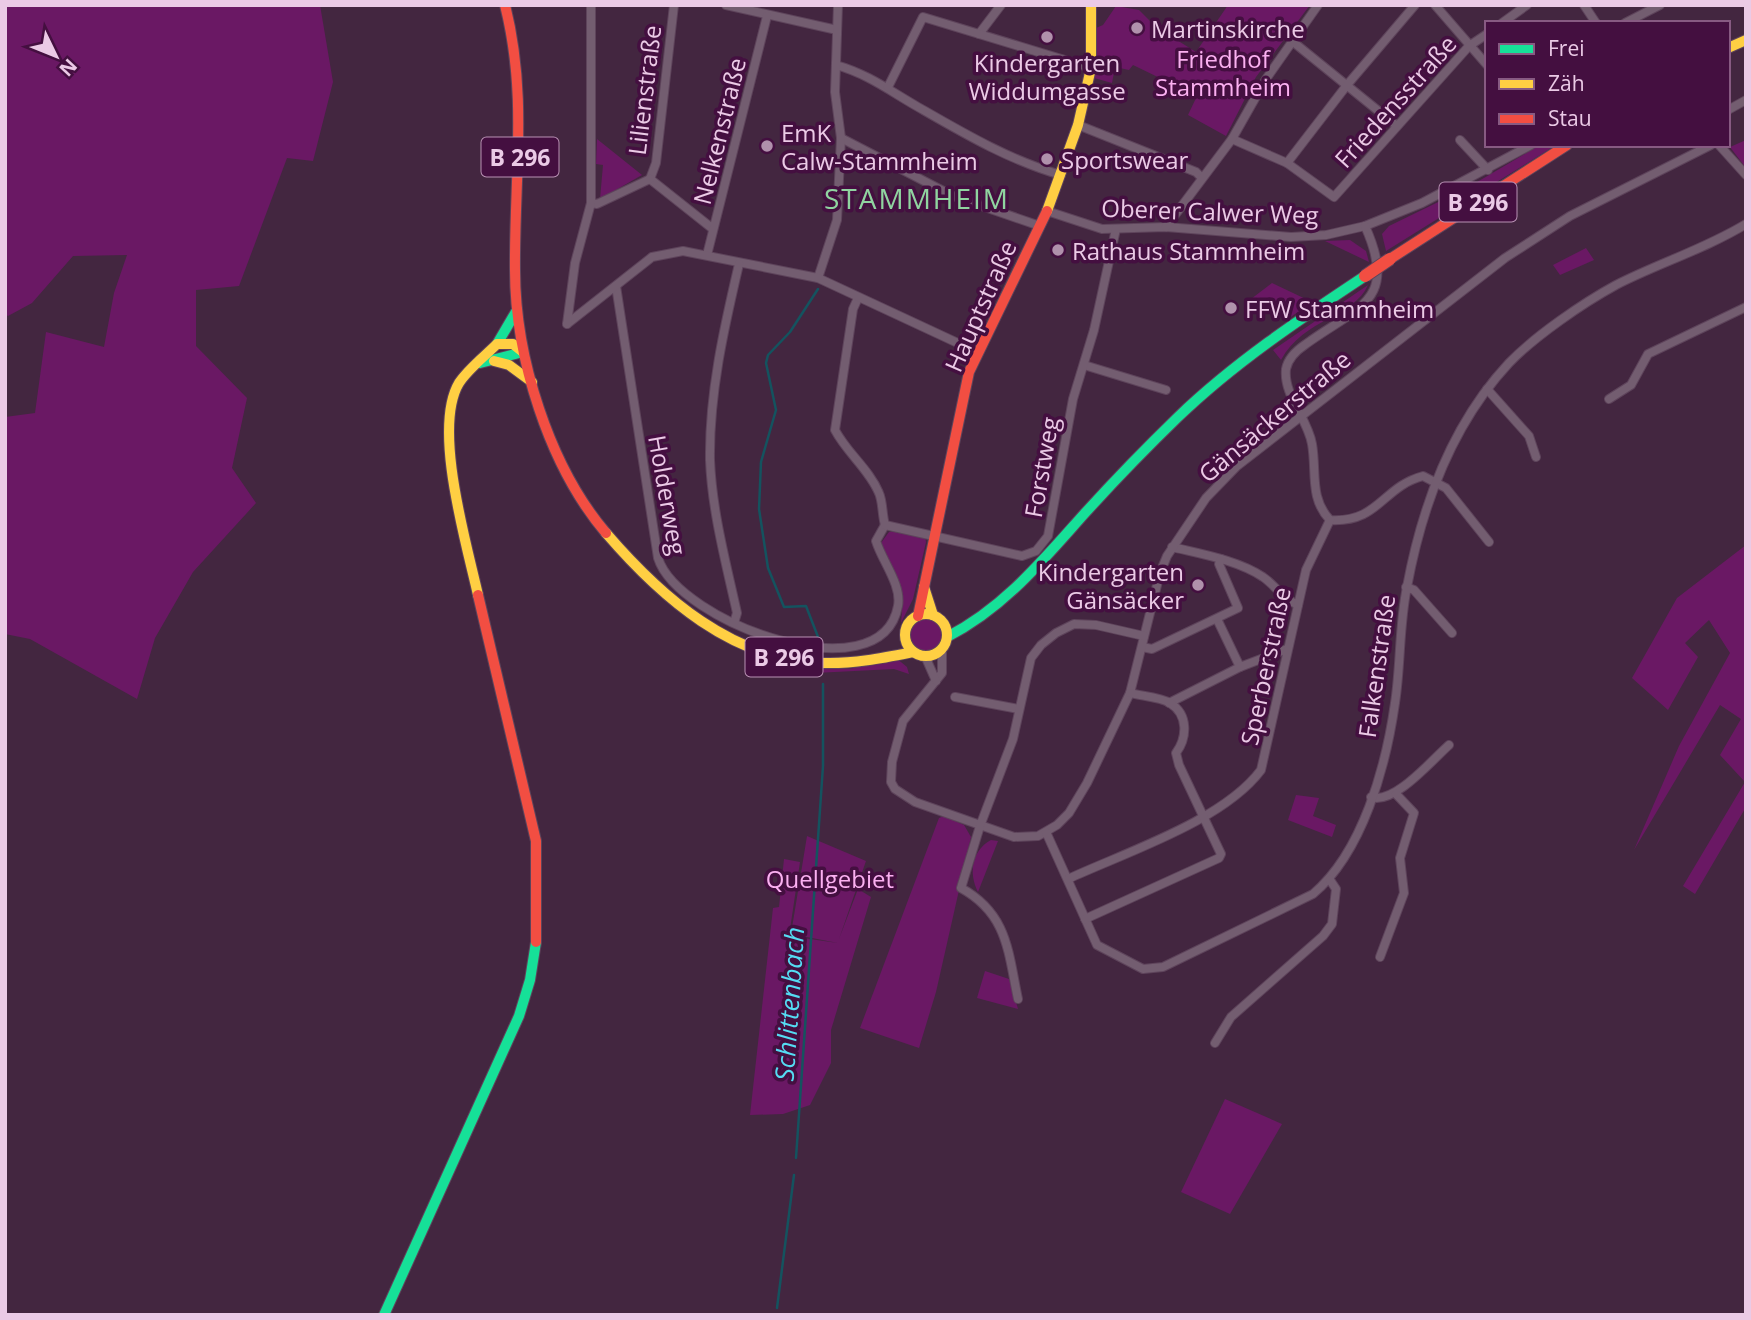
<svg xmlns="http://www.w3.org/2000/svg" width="1751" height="1320" font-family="'Open Sans',sans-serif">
<rect width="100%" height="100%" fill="#432640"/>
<g fill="#6a1864">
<polygon points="5,5 320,5 333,82 313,161 287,158 239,286 196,290 196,346 247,398 232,468 256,503 193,572 155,638 137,699 30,639 5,634 5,417 35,413 46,332 104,347 114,293 127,255 73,256 32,303 8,316 5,314"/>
<polygon points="1228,5 1310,5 1256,77 1226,136 1188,115 1197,96 1133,65 1129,70 1115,67 1112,83 1094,78 1096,28 1103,25 1116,6 1139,10 1156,27 1196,52"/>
<polygon points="597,139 642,175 600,199 603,165 596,164"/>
<polygon points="1746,140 1746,168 1730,147"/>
<polygon points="1540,145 1556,145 1386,251 1382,234 1389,226 1467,188"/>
<polygon points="1350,240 1366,251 1369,262 1325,241"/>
<polygon points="1586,248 1594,260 1560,275 1553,265"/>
<polygon points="1272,283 1312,302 1288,319 1251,299"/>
<path d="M1368,285C1354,317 1304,318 1281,360L1273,350Z"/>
<polygon points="897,531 925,537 926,542 913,599 901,623 903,597 881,543 889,532"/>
<polygon points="1746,545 1746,807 1695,894 1683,886 1745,782 1720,755 1741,719 1720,705 1634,850 1679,746 1730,653 1709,620 1685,643 1698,657 1668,710 1632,678 1677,598"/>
<circle cx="926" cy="635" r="16"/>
<polygon points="896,658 907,667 909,674 894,669 815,673 815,667 849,669"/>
<polygon points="1296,795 1319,798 1313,816 1336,825 1332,837 1288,820"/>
<polygon points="944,816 964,825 971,837 936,992 919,1048 860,1028 939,818"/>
<polygon points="807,836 866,861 839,939 858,889 871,897 831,1030 831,1063 810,1105 783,1114 750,1115 773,908 779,907 784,859 800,862 789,936 838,943 791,934"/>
<path d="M991,840L998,841L978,892C968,873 972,850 991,840Z"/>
<polygon points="985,971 1009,979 1018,1009 977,998"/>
<polygon points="1225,1099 1282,1124 1230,1214 1181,1192"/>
</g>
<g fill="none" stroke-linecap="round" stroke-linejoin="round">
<g stroke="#14535f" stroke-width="2.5">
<polyline points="818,289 790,332 768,355 766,363 776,410 761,462 759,509 768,568 784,607 806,606 820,642"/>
<polyline points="796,1158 823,766 823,684"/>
<polyline points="777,1308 794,1175"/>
</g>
<defs>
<g id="street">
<polyline points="726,5 837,30"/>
<polyline points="1435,5 1487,65"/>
<polyline points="1584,5 1596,23"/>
<polyline points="1502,23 1527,5"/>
<polyline points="1625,23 1660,5"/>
<polyline points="979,34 1001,5"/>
<polyline points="1292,41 1397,126"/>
<path d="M836,65C868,74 890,91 918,107C965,134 1009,160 1061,175"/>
<polyline points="888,87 923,17 1091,68"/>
<polyline points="1728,110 1746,100"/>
<polyline points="1078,125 1196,172 1202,178"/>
<polyline points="841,138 953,196 1040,226"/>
<polyline points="1232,139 1287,163 1334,197 1469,46 1487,34"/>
<polyline points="1460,140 1488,170"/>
<polyline points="1719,145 1746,175"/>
<polyline points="1287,163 1347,85 1415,5"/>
<polyline points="650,179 656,163 674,5"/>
<polyline points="650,179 713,229"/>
<polyline points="591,203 597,204 650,179"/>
<polyline points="1047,211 1102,229 1166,227 1291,237 1326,235 1365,226 1422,203 1531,145"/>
<path d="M1365,226C1399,302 1358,306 1306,344C1297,350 1288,358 1286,369C1283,395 1308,419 1312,444C1317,472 1309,498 1330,520C1379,523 1382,487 1423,476L1446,488L1489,542"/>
<polyline points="1166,227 1232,139 1266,79 1318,5"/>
<polyline points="707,255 767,16"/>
<polyline points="818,278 837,220 841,138 835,92 838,5"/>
<path d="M616,286L658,558C678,622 881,697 898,606C902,585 882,561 876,541L885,525"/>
<path d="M858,298L853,309L835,430C847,453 869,469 879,493C883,502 882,515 885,525"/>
<polyline points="567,324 652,257 683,251 818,278 977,352"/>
<polyline points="567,324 575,263 591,203 591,5"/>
<polyline points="1084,365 1166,390"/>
<polyline points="1487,389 1529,436 1536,457"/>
<polyline points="1609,399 1631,385 1648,354 1746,307"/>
<polyline points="885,525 1022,556 1036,551 1048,536 1073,399 1094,330 1116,229"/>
<path d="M1172,547C1201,554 1237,560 1263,577C1276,586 1283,599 1298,605"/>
<polyline points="1406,587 1414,590 1452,633"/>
<polyline points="1217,619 1240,667"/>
<path d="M734,623L737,613C726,563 712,511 710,460C709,394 724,328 739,264"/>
<polyline points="1142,647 1152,649 1238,608 1219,564 1221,559"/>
<polyline points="942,649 942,673 903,721 892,762 891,782 895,789 915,802 1014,837 1038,836 1057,825 1069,813 1087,783 1130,693 1160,573 1167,556 1206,498 1237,466 1505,258 1570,216 1711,145"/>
<polyline points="925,656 936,681"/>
<polyline points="955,697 1019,709"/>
<polyline points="1169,703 1240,667 1287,649"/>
<path d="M1371,797C1394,805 1431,761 1449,745"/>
<path d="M1046,832L1097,945L1143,969L1163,967L1313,894C1363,852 1386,766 1395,703C1401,664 1399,625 1407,587C1422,506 1452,424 1509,363C1535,336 1583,303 1616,285C1659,263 1705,249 1746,224"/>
<path d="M1068,879C1126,852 1223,821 1261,770L1306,570L1330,520"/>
<path d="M1085,919L1219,858L1221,854L1179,765L1176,753C1187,738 1189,715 1170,703C1160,697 1141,696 1130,693"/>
<polyline points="1380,957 1404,893 1400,858 1414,813 1396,794"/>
<path d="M1018,999C1008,952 1008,914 961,888L980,826L1013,739L1031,658L1041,645L1056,633L1074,624L1096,625L1144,636"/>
<polyline points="1215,1043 1231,1017 1323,936 1332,924 1336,889 1330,880"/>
</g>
<g id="fast">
<polyline points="497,344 517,310"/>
<polyline points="480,363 523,352"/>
<path d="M947,637C1004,608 1043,560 1085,513C1115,480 1146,448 1178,417C1234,363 1300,319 1365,276"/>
<polyline points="384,1315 519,1016 530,980 536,942"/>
</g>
<g id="slow">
<polyline points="1728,48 1746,40"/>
<polyline points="1047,211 1078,125 1091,68 1091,5"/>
<polyline points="494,361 509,365 532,382"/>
<path d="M606,533C661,597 733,661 823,663C854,664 883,658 913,652"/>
<polyline points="924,587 933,615"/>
<path d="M478,595C467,545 432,428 459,383C468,369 485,356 497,344H513L523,352"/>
<circle cx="926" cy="635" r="21"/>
</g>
<g id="jam">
<path d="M505,5C528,96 514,178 515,270C515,357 549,466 606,533"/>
<polyline points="1390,259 1567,145"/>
<polyline points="478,595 536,841 536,942"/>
<polyline points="918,616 969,372 1047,211"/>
</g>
</defs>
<use href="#street" stroke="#5e445b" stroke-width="10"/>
<use href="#fast" stroke="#5e445b" stroke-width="12"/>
<use href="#slow" stroke="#5e445b" stroke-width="12"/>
<use href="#jam" stroke="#5e445b" stroke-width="12"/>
<use href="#street" stroke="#735d70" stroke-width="8"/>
<use href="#fast" stroke="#16e098" stroke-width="10"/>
<use href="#slow" stroke="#ffcf43" stroke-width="10"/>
<use href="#jam" stroke="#f24e42" stroke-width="10"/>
<defs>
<polyline id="jam-bridge" points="1365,276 1390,259"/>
</defs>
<use href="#jam-bridge" stroke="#5e445b" stroke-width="14" stroke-linecap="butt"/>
<use href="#jam-bridge" stroke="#f24e42" stroke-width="12"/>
</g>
<g fill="#b091ac" stroke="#440f40" stroke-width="2.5">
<circle cx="1137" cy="28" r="7"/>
<circle cx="1047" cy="37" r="7"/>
<circle cx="767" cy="146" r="7"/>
<circle cx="1047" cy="159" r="7"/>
<circle cx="1058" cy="250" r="7"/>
<circle cx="1231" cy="308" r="7"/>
<circle cx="1198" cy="585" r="7"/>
</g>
<g text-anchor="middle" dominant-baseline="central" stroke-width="7" stroke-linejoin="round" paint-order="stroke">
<g fill="#440f40" stroke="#b992b4" stroke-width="2">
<rect x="481.5" y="137.5" width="77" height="39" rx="5"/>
<rect x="1439.5" y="182.5" width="77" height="39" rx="5"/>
<rect x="745.5" y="637.5" width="77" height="39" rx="5"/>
</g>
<g font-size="23" font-weight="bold" fill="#ebcae6">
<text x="520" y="157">B 296</text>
<text x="1478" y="202">B 296</text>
<text x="784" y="657">B 296</text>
</g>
<g font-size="24" fill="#ebcae6" stroke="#440f40" text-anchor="start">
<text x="1151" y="28">Martinskirche</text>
<text x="1047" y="62" text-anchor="middle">Kindergarten<tspan x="1047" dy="28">Widdumgasse</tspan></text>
<text x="781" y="132">EmK<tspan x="781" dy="28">Calw-Stammheim</tspan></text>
<text x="1061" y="159">Sportswear</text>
<text x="1072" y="250">Rathaus Stammheim</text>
<text x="1245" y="308">FFW Stammheim</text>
<text x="1184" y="571" text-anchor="end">Kindergarten<tspan x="1184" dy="28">Gänsäcker</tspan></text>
</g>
<g font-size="24" fill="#fbb0f1" stroke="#440f40">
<text x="1223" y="58">Friedhof<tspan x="1223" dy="28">Stammheim</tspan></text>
<text x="830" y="878">Quellgebiet</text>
</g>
<g font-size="24" fill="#ebcae6" stroke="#440f40">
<text transform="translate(644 90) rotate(-83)">Lilienstraße</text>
<text transform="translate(1395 101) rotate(-48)">Friedensstraße</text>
<text transform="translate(719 131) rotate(-76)">Nelkenstraße</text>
<text transform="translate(1210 211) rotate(2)">Oberer Calwer Weg</text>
<text transform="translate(980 306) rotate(-66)">Hauptstraße</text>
<text transform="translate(1274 416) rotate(-40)">Gänsäckerstraße</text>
<text transform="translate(1041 467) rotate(-80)">Forstweg</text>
<text transform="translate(668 495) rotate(80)">Holderweg</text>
<text transform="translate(1265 666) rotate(-78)">Sperberstraße</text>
<text transform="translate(1376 666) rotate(-82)">Falkenstraße</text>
</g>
<g font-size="26" font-style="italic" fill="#55dcf3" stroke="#440f40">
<text transform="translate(789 1004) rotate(-86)">Schlittenbach</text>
</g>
<g font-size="28" letter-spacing="2" fill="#90d4a0" stroke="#440f40">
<text x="917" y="198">STAMMHEIM</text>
</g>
</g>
<rect width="1751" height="1320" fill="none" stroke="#ebcae6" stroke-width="14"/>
<rect x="1485" y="21" width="245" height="126" fill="#440f40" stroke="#875a82" stroke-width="2"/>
<rect x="1499" y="44" width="35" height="10" fill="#16e098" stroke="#875a82" stroke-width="2"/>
<text x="1548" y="56" font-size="21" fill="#ebcae6">Frei</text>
<rect x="1499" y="79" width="35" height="10" fill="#ffcf43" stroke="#875a82" stroke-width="2"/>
<text x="1548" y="91" font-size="21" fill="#ebcae6">Zäh</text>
<rect x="1499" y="114" width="35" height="10" fill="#f24e42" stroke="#875a82" stroke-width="2"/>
<text x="1548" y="126" font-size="21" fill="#ebcae6">Stau</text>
<g transform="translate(56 56) rotate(133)" stroke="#440f40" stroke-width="5" paint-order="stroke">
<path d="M0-5L12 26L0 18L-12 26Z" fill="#ebcae6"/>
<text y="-10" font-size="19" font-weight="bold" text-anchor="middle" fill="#ebcae6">N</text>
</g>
</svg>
